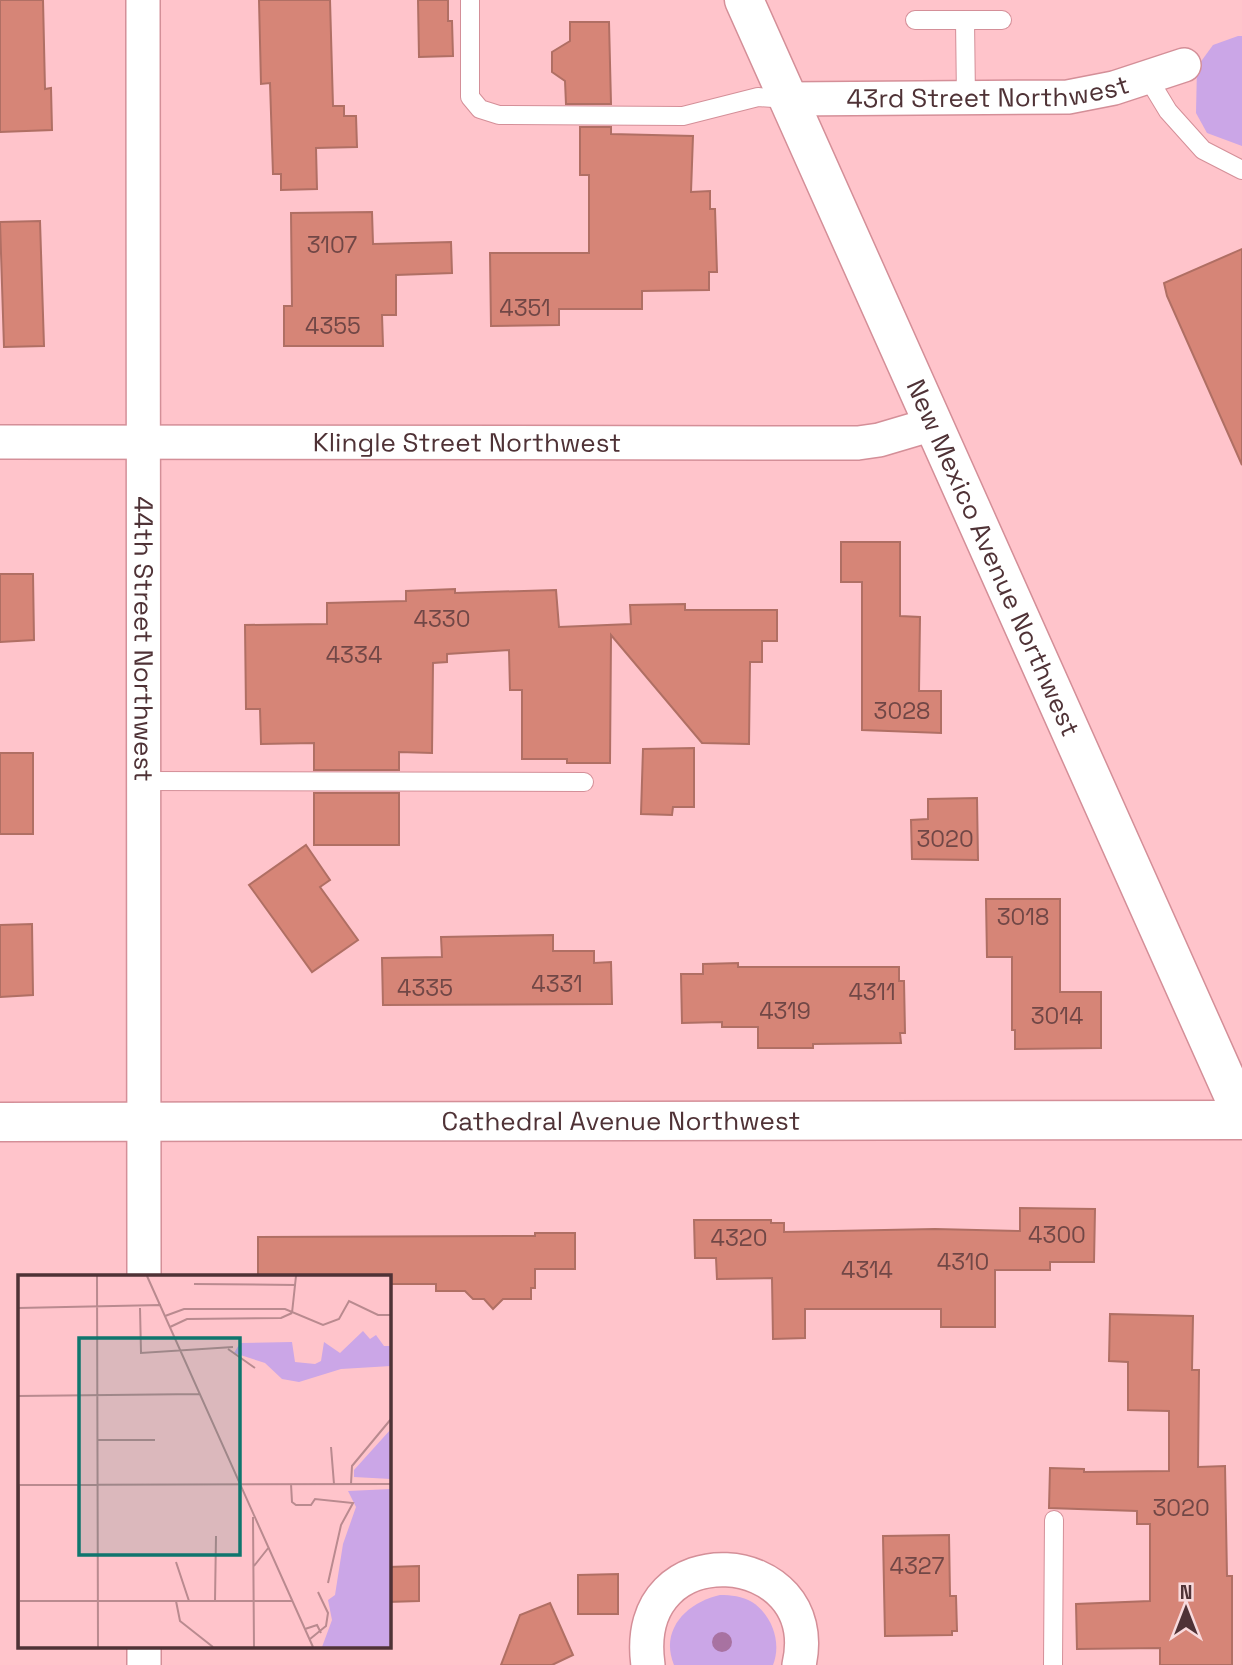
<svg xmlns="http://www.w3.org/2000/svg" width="1242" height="1665" font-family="'Space Grotesk',sans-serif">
<rect width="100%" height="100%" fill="#ffc4cb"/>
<g fill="#cba6e7">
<polygon points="1238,36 1242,36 1242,146 1207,133 1196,113 1197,67 1213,45"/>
<path d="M720,1595C731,1595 742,1596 752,1602C772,1615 782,1643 773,1665H674C659,1629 688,1602 720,1595Z"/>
</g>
<g fill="#d68577" stroke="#b06f64" stroke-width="2">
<polygon points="0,0 43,0 45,89 51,88 52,130 0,132"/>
<polygon points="259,0 330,0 333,106 344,106 344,116 356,116 357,147 316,148 317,189 281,190 281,174 273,174 270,83 261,84"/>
<polygon points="418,0 448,0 448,21 452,21 453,56 419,57"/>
<polygon points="570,22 609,22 611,104 566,104 565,81 552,72 552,52 570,41"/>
<polygon points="580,127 611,127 611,134 693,136 691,192 710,191 710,209 715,209 717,272 709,272 709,290 642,291 642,309 559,309 559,325 491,326 490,253 589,253 589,175 580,175"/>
<polygon points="372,212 373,244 451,242 452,273 396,275 396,315 382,315 383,346 284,346 284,306 292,306 291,213"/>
<polygon points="40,221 44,346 4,347 0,222"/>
<polygon points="1242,249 1242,465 1167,296 1164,283"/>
<polygon points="841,542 900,542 900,616 920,617 919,691 941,691 941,733 862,730 862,582 841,582"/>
<polygon points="0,574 33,574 34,640 0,642"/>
<polygon points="455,589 455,593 556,590 559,627 631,624 630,605 685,604 685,610 777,610 777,641 762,641 762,662 750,662 749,744 702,743 611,635 610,763 567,763 567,759 522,759 522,690 510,690 509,650 447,654 447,662 433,663 432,753 399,752 399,770 314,770 314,743 261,744 260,709 246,709 245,625 327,624 327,603 406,601 406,591"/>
<polygon points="694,748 694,807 673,807 672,815 641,814 643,749"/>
<rect x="0" y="753" width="33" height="81"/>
<rect x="314" y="793" width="85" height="52"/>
<polygon points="977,798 978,860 912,859 911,820 928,819 928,799"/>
<polygon points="306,845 330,880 320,887 358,940 312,972 249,885"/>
<polygon points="986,899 1060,899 1060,992 1101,992 1101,1048 1015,1049 1015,1030 1012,1030 1012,957 987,957"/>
<polygon points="32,924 33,995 0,997 0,925"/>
<polygon points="553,935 553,951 594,951 594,963 611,962 612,1004 383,1005 382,958 442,957 441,937"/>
<polygon points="738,963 738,967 899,967 899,981 904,981 905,1033 900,1033 901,1043 813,1044 813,1048 758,1048 758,1027 722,1027 722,1022 682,1023 681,974 703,974 703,964"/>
<polygon points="1020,1208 1095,1209 1094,1262 1050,1262 1050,1270 995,1270 995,1327 941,1327 941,1309 805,1309 805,1338 773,1339 772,1278 717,1279 716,1258 695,1258 694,1220 771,1220 771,1223 784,1223 784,1232 935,1229 1020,1231"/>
<polygon points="535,1233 575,1233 575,1269 535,1269 535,1288 531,1288 531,1299 503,1299 493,1309 484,1299 473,1299 465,1291 436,1291 436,1284 389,1284 389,1277 258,1277 258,1237 535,1236"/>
<polygon points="1110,1314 1193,1316 1192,1370 1199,1370 1198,1467 1225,1466 1227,1576 1232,1576 1232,1665 1160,1665 1160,1648 1077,1649 1076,1604 1150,1601 1150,1524 1137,1524 1137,1511 1049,1508 1050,1468 1084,1469 1084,1472 1169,1471 1169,1411 1128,1410 1128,1362 1109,1361"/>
<polygon points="949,1535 950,1596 956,1596 957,1631 952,1631 952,1635 885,1636 883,1536"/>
<polygon points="419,1566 419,1601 388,1602 388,1567"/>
<polygon points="618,1574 618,1614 578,1614 578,1575"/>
<polygon points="550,1603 573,1655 552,1665 501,1665 520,1615"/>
</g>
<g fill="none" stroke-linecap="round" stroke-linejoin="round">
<defs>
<g id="service">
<polyline points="470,0 470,97 480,109 499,115 683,116 758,97 788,99"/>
<polyline points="915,20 965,20 966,99"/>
<polyline points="965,20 1002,20"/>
<polyline points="1148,78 1168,111 1203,150 1242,170"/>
<polyline points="144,781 584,782"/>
<polyline points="1053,1665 1054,1520"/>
</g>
<g id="minor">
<path id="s1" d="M143,0L144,1276"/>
<path id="s2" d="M788,99L1068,97L1114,88L1184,65"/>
<path id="s3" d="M0,442L858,443L879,440L933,424"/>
<polyline points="144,1646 144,1665"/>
<path d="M648,1665C629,1530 826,1546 799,1665"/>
</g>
<g id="tertiary">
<path id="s4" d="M744,0L1242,1115"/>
<path id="s5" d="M0,1122L1242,1120"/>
</g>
</defs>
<use href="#service" stroke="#d48f98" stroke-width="20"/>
<use href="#minor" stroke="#d48f98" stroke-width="36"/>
<use href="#tertiary" stroke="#d48f98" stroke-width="41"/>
<use href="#service" stroke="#fff" stroke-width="18"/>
<use href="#minor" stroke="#fff" stroke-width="33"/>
<use href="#tertiary" stroke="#fff" stroke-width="38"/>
</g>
<circle fill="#a872a1" cx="722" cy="1642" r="10"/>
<g text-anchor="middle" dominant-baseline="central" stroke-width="5" stroke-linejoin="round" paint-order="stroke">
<g font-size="23" fill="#714746">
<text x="332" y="245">3107</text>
<text x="525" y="308">4351</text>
<text x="333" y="326">4355</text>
<text x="442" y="619">4330</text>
<text x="354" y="655">4334</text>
<text x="902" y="711">3028</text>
<text x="945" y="839">3020</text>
<text x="1023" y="917">3018</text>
<text x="557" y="984">4331</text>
<text x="425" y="988">4335</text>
<text x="872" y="992">4311</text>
<text x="785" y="1011">4319</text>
<text x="1057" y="1016">3014</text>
<text x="1057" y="1235">4300</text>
<text x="739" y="1238">4320</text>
<text x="963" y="1262">4310</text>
<text x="867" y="1270">4314</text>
<text x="1181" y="1508">3020</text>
<text x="917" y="1566">4327</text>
</g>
<g font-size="26" fill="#4f3236" stroke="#f8dadd">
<text stroke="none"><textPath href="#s2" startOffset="200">43rd Street Northwest</textPath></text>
<text stroke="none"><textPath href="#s3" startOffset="467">Klingle Street Northwest</textPath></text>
<text stroke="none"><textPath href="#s4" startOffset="611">New Mexico Avenue Northwest</textPath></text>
<text stroke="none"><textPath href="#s1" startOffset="639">44th Street Northwest</textPath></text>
<text stroke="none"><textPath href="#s5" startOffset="621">Cathedral Avenue Northwest</textPath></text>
</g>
</g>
<g transform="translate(18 1275)">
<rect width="373" height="373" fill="#ffc4cb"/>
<path d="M345,56L352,64L358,60L366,71H373V91L323,94L281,107L264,104L247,88L216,78L222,68L274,67L277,87L297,89L303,86L306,67L322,78ZM373,154V204L336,202V195ZM373,214V372H304L314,345L310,325L317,320L325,269L338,232L330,216Z" fill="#cba6e7"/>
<path fill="none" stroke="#b98a8f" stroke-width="2" d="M79,1L80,372M129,1L295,372M176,9L278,10M0,33L143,30M122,33L123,78L215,72M274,38L278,1M147,41L166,34H267L305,50L321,44L331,26L360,40H373M152,52L169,44L263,43L274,38M210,74L237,93M0,121L182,119M79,165H137M313,172L316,209M273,209L274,227L278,230H293L297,224L335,228L323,250L310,308M333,209L334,191L373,144M0,210L373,209M1,210V372M235,242L236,372M158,287L171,326M236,291L251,272M0,326H275M158,326L162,346L195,372M197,326L198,261M287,354L299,350L303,358M292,364L308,351L310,338L300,317"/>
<path fill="#0f766e" fill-opacity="0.15" stroke="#0f766e" stroke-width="3.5" d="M61,63H222V280H61Z"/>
<rect width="373" height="373" fill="none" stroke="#4f3236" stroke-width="3.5"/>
</g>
<g transform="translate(1186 1609)" stroke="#f8dadd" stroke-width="5" paint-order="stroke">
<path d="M0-5L12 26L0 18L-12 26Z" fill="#4f3236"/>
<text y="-10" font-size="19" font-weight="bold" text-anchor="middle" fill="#4f3236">N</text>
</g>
</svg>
